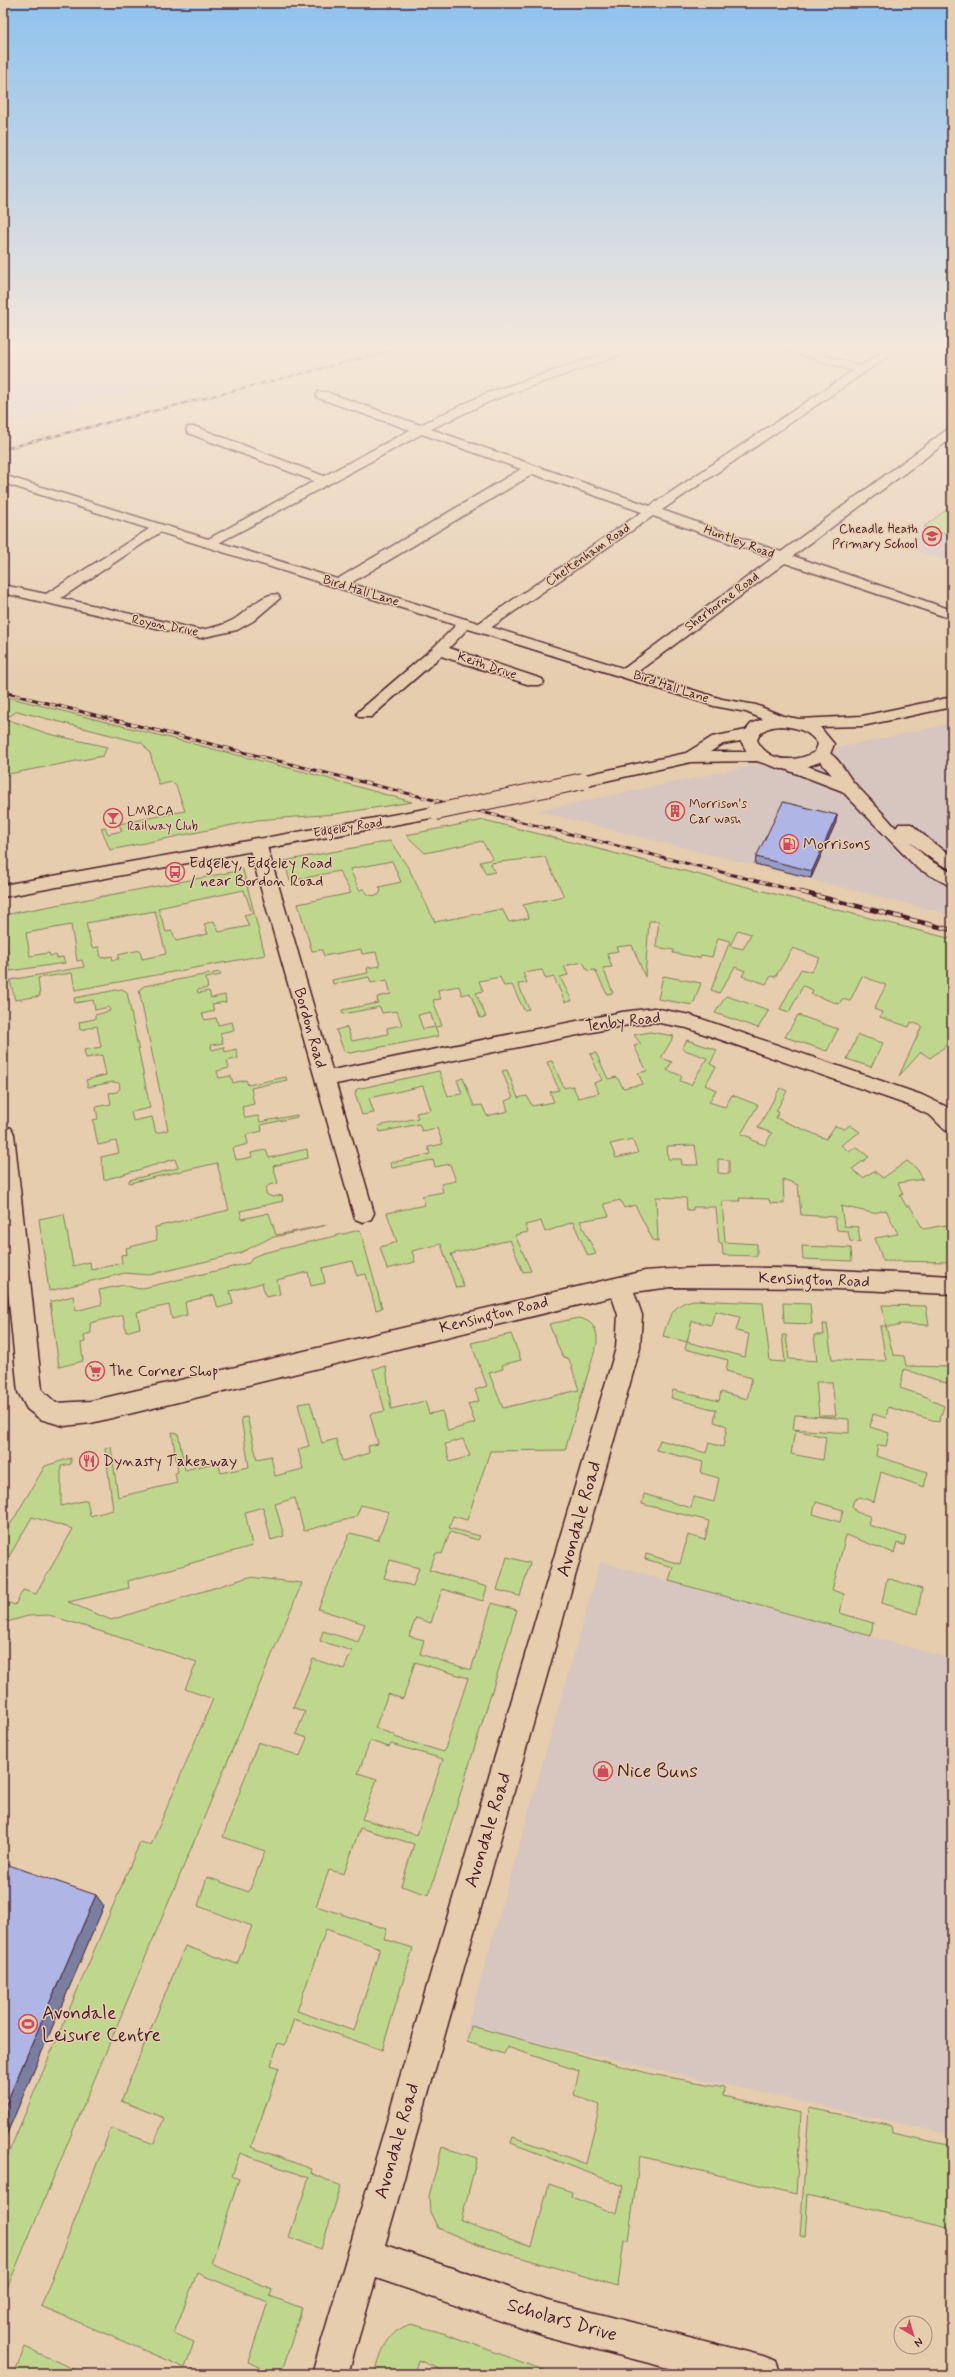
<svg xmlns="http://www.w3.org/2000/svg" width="955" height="2377" font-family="Mynerve,sans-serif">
<rect width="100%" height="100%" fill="#e6cdae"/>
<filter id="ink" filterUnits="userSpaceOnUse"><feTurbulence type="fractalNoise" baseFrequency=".025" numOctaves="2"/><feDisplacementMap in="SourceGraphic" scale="8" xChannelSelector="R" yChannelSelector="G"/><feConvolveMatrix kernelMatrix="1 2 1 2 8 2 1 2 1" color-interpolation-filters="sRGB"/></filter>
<g filter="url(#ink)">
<g fill="#d6c6bf">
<polygon points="3,349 295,349 297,351 3,424"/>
<polygon points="952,505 952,563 901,546 924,527"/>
<polygon points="952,723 952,915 537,811 870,741"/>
<polygon points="600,1562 952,1659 952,2135 467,2027"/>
</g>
<g fill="#bfd78d" stroke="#847b5c" fill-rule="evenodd">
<polygon points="952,505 952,537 924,527"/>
<polygon points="3,696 305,772 412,802 335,814 257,820 110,850 101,828 105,827 108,834 122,831 119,824 185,811 176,786 172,782 159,785 150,753 142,743 17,711 10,716 3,714"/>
<polygon points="3,718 49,734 107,747 103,756 3,775"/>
<path d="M484,820L952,939V1018L947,1023L952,1026V1041L930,1058L921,1052L899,1076L922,1026L911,1022L909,1027L880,1017L882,1012L874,1009L886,985L862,976L850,1001L842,999L839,1004L811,994L813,990L803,986L789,1012L780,1009L801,969L811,972L820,958L793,948L775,977L771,976L766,984L742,976L745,971L735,967L719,993L711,990L730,941L718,938L712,957L701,955L700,958L673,953L674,950L656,947L659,921H649L645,977L632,945L616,947L618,951L607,953L612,967L603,968L613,993L607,994L595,970L588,971L583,962L564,966L568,975L560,977L572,1001L565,1002L554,977L546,979L542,970L523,973L527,983L518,984L529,1009L524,1010L512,985L504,986L500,977L479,981L483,991L476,993L486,1017L480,1018L470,993L462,995L459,986L437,990L441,999L433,1000L442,1026L435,1027L439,1036L350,1053L344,1051L336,1030L347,1027L352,1041L388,1034L387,1028L402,1025L397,1011L382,1013L380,1007L343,1014L342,1010L378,1003L377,997L391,994L387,980L371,983L369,977L333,984L332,980L368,973L367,968L380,966L376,952L362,954L361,949L324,956L322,950L312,951L298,904L351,893L339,871L290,881L284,861L390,841L409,869L435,922L502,909L509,922L529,918L523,905L564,896L545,857L490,863L495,872L486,874L480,862L493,859L482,841L425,853L406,835ZM392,861L401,882L379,887L381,890L379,895C371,896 368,896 364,889L359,890L350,869ZM738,930L751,934L743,949L730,946ZM430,1012L435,1027L423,1029L418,1015Z"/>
<path d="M243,870L265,955L75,990L72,973L38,978L40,996L15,1000L10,980L84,967L82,960L77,961L71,925L26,933L30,956L49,953L50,956L56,955L57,958L63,957L65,963L10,971L3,915ZM244,890L252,913L244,915L249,926L219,932L214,921L204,924L208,934L176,941L172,931L166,932L158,908ZM155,911L166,954L142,959L140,950L118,955L119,959L113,960L112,956L101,958L99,947L92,948L86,923Z"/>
<polygon points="220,972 221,975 206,978 208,988 197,990 198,993 209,991 211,998 225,995 226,1002 212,1004 214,1011 202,1014 205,1020 216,1018 218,1025 232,1022 234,1030 220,1033 223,1043 211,1045 212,1050 224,1047 225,1052 236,1049 238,1058 227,1061 229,1068 217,1071 219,1078 231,1076 233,1083 246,1080 248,1085 286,1077 287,1080 251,1088 254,1104 242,1107 245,1118 258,1116 260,1122 297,1115 297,1117 261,1125 262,1131 246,1135 248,1144 233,1148 236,1160 252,1157 251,1153 266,1150 269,1158 307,1149 308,1158 273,1166 278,1183 269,1185 265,1189 267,1195 273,1197 282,1195 283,1201 240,1211 242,1219 269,1213 276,1235 327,1225 270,1238 240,1253 149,1275 125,1273 49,1291 39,1219 64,1214 73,1266 90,1262 91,1270 122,1263 121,1255 127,1254 126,1248 157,1240 155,1227 229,1210 217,1163 129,1183 129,1180 178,1168 175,1159 104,1180 101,1157 119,1153 116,1141 98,1145 93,1120 98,1119 96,1107 111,1104 109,1093 117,1092 120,1088 119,1083 113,1082 88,1087 86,1080 106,1075 102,1055 86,1058 84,1050 101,1047 97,1026 80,1030 79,1022 95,1019 95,1015 110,1011 109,1007 95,1010 93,1000 75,1003 74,998 122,989 127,992 150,1108 131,1112 133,1121 152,1117 156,1133 168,1130 139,990 144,986"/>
<polygon points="663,976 701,983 693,1005 658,999"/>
<polygon points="726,996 769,1010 758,1028 715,1013"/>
<polygon points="798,1015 838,1029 827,1051 785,1037"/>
<path d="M650,1032L674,1036L661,1058L672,1062L667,1070L682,1076L680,1081L691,1085L707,1058L682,1049L687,1040L717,1050L710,1064L716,1067L705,1085L716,1090L709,1102L725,1107L732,1095L758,1105L741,1134L752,1138L751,1140L765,1145L772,1133L758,1128L780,1088L787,1091L776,1111L779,1112L776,1118L826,1139L835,1126L845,1129L850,1125L860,1132L841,1145L849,1152L856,1147L869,1157L852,1169L863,1178L874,1171L883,1178L907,1161L917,1169L923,1179L898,1183L903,1194L900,1195L906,1206H910L923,1229L952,1224V1262L883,1261L875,1238L898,1234L886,1210L873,1213L841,1206L844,1226L858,1227L860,1242L850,1241L848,1231L837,1230L835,1217L801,1215L798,1185L783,1179L784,1204L770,1203L769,1199L739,1198L740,1201H722L725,1242L757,1244V1256L723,1255L722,1243H719L716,1207H693V1210H687L686,1198L656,1197L658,1241L653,1240L635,1205L624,1208L620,1200L604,1204L609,1216L580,1221L596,1254L588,1256L573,1222L545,1232L541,1221L525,1225L528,1232L515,1235L531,1271L523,1272L510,1240L451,1254L464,1287L456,1288L441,1244L412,1251L415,1262L387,1269L380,1247L397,1242L387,1213L425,1205L422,1196L443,1192L441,1184L456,1181L450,1164L435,1167L433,1160L392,1168L390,1163L430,1154L428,1147L443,1144L437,1128L422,1131L419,1124L380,1132L378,1126L418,1118L416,1113L431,1110L423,1086L369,1098L374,1113L362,1115L355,1094L357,1089L439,1071L448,1096L462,1094L457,1080L463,1078L474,1106L482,1105L487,1116L508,1111L505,1101L513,1098L502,1071L507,1070L518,1098L527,1096L532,1106L554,1102L550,1092L559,1090L547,1062L552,1061L564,1088L573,1086L578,1098L599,1093L594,1083L602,1080L590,1054L596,1053L608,1079L617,1077L623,1088L643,1084L638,1073L647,1071L634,1046L641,1044L634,1035ZM632,1139L638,1153L616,1158L610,1144ZM695,1145L698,1165H682L681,1159H668L667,1146ZM718,1159L729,1160V1174L718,1173Z"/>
<polygon points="858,1035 883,1043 871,1067 847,1059"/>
<polygon points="360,1230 382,1308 376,1310 366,1274 357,1276 352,1261 322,1268 325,1283 311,1286 308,1272 277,1280 280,1294 266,1297 262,1283 230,1291 233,1304 218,1308 214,1295 185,1302 187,1315 172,1319 169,1305 137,1312 140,1328 126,1332 123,1315 90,1323 91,1333 84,1335 85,1342 81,1343 83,1361 59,1367 50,1302 73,1296 76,1311 102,1304 99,1290 124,1285 139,1289 249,1263 253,1257 263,1253"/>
<polygon points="802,1246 851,1248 852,1261 803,1259"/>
<path d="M694,1300L763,1303L770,1361L785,1362L782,1335H786L789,1359L817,1361L814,1335H824L823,1324H827L832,1360L886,1361L880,1326H886L882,1305L926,1306L929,1325L899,1324V1326H886L893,1355L904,1356L906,1366L952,1367V1385L904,1369L900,1388L930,1398V1400L944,1406L939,1422L888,1407L886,1418L873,1414L870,1427L889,1433L886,1446L878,1445L876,1456L928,1472L924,1487L881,1472L874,1502L860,1497L854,1500L852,1506L856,1512L870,1516L868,1525L906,1537L904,1545L897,1543L894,1553L846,1535L832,1590L844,1594L840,1613L873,1623L871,1636L669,1581L673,1567L645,1559L646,1554L680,1564L688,1535L705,1540L709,1521L642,1504L644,1494L691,1508L694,1497L714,1502L719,1478L701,1473L703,1462L656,1450L660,1440L706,1453L709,1443L723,1447L727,1426L714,1422L716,1410L671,1398L673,1390L719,1401L721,1392L747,1399L752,1378L726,1371L728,1360L685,1349L687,1342L663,1336C669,1317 672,1304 694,1300ZM715,1311L740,1317L736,1331L749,1334L745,1357L687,1342L692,1321L711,1325ZM816,1382H832L836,1416H819ZM795,1415L849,1419V1433L793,1429ZM795,1430L826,1437L823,1460L791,1454ZM816,1502L843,1510L840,1522L813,1514Z"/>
<polygon points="783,1303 810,1304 812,1324 784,1323"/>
<path d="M578,1318C592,1320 598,1329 597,1343L565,1450L490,1451L467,1520L453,1516L449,1528L480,1536L478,1540L450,1532L442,1554L436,1553L429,1570L487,1587L483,1601L442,1589L431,1623L416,1618L409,1636L424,1640L420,1654L471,1670L492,1603L517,1610L429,1895L401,1886L414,1844L360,1828L344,1874L329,1870L316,1906L387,1929L384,1939L413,1948L382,2050L294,2019L285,2045L278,2043L271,2065L279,2068L251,2147L312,2169L311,2173L341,2186L321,2249L289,2237L309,2178L240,2153L232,2176L239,2179L211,2264L272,2289L270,2296L302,2308L281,2374H276L248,2362L268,2302L197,2273L174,2333L194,2342L185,2368L41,2306L111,2128L154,2144L164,2118L121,2101L185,1946L237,1964L252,1926L198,1906L207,1877L249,1892L265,1851L223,1837L258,1742L300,1756L307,1738L296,1734L305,1712L293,1707L313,1659L344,1669L352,1651L320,1641L323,1631L358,1642L365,1624L318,1609L350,1533L378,1540L389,1512L361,1505L356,1517L304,1531L295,1498L275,1504L284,1536L271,1540L263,1507L245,1512L252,1546L128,1581L129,1588L68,1602L111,1620L249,1577L302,1583L3,2298V2166L140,1842L151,1845L213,1699L185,1689L197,1662L49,1615L28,1616L3,1623V1601L15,1605L23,1590L36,1594L73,1529L32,1517L3,1567V1537L45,1466L71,1458V1464L61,1466V1506L87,1500L90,1516L113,1510L105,1448L111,1447L118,1497L177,1483L175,1473L178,1472L172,1432L178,1433L185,1470L218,1462L221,1473L249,1467L241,1418L247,1417L257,1459L271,1456L275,1476L303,1469L298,1449L309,1446L298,1404L310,1402L322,1443L336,1439L342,1461L369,1453L368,1446L378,1444L370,1414L385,1411L373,1369L386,1366L391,1409L425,1401L429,1414L442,1411L448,1431L475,1423L468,1404L479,1401L475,1390L487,1386L471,1343L511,1334L521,1360L502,1365L503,1369L489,1373L503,1408L579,1390L569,1359L562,1356L549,1324ZM463,1439L470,1456L450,1462L445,1444ZM390,1560L419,1568L413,1586L384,1578ZM415,1662L468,1678L444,1752L394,1737L395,1735L375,1728L388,1694L403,1699ZM370,1741L389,1747L391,1744L443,1759L417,1835L362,1819L377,1779L358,1773ZM326,1929L380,1948L354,2031L297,2011Z"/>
<polygon points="507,1557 530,1563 520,1596 497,1590"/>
<polygon points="887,1578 922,1589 917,1614 882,1603"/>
<polygon points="471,2026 651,2074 724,2087 723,2096 801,2113 796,2194 640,2156 628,2240 624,2240 618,2286 478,2245 438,2228 430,2212 429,2196 442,2147 477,2158 461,2221 532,2247 549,2184 572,2192 571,2197 617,2214 623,2186 511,2143 513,2137 586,2164 600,2105 574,2095 579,2071 507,2047 504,2054 467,2042"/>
<polygon points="809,2108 892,2125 893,2133 952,2146 952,2229 808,2194 805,2237 800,2236"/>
<path d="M411,2324L446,2334L554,2374H451L418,2360L414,2374H375C381,2352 387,2331 411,2324Z"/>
<polygon points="25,2347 84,2374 14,2374"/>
</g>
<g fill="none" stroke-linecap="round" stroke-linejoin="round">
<defs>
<g id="street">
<polygon points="619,349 637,349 495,399 431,429 650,506 853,371 784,349 803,349 861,366 886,349 899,349 662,510 781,552 948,429 952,428 952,438 793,556 952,610 952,619 785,563 632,676 622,676 619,673 622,670 773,558 653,516 486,631 476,631 474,628 476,625 642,512 533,474 344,587 334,587 332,584 334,581 521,469 422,434 213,546 203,546 201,543 314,481 188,433 186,430 188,427 196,427 324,476 410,430 318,398 316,395 318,392 326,392 420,425 487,393"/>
<path d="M157,524L162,525L164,528L162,531L61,598L200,630C212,628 222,626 233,620C246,613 263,591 278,595L280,598L253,621L237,630L200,638L3,593V585L46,594Z"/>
<polygon points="466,619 473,623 449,648 542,679 544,682 542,685 530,685 441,656 371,717 359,717 357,714 359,711 434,647 461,620"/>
<path d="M822,750C839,754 845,774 856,785C869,799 883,813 896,828L899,824H911L933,843L952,855V869C936,864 921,851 909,841L929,860L952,873V887L917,868L842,791L782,768L780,764L782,760L788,759L832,775L814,755L816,751Z"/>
<polygon points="257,838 263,839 266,843 332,1070 622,1012 654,1008 690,1015 922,1095 945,1106 952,1112 952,1132 945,1130 931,1116 908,1105 687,1028 654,1022 622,1026 336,1084 374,1213 371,1219 363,1222 355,1219 248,843 251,839"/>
<path d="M3,1126L11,1128L14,1134L42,1390L56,1403L91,1401L645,1271C746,1263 851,1271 952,1276V1294L813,1288L671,1287L634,1292L642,1315L640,1348L385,2245L545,2300L763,2356L776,2361L781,2374H691L545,2336L376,2278L348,2374H312L616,1348L618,1315L612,1297L91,1423L64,1426L40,1419L27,1409L18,1392L3,1242Z"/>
</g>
<g id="secondary">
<path d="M3,475L722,699L756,705L783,716L799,719L862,716L952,697V707L862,726L820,727L834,744L828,759L803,768L781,769L757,761L691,762L583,786L577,785L575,781L577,777L686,753L712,737L746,730L751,724L763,719L746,712L714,706L3,483ZM780,726C795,727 809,730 818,744L815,752C795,763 768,763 757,740C761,729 769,727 780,726ZM741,741L747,752H710L723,744Z"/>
<polygon points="436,807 442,808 445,812 442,816 3,897 3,885"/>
</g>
</defs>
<use href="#street" stroke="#4a1f2b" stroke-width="3"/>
<use href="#secondary" stroke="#4a1f2b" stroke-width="3"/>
<use href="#street" fill="#e6cdae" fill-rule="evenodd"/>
<use href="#secondary" fill="#e6cdae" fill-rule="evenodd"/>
<defs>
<polyline id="rail-far2" points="3,449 398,349"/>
<polyline id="rail-far1" points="3,692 805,893"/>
<polyline id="rail" points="801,892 952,930"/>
</defs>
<use href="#rail-far2" stroke="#4a1f2b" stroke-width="2.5"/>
<use href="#rail-far1" stroke="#4a1f2b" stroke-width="3"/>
<use href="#rail" stroke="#4a1f2b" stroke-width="4.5"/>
<use href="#rail-far2" stroke="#e6cdae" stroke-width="1.5" stroke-dasharray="5" stroke-linecap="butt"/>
<use href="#rail-far1" stroke="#e6cdae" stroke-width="2" stroke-dasharray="6" stroke-linecap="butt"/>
<use href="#rail" stroke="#e6cdae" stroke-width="3" stroke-dasharray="8" stroke-linecap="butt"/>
<defs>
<polyline id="secondary-bridge" points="436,812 583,781"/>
</defs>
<use href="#secondary-bridge" stroke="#4a1f2b" stroke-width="18" stroke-linecap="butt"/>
<use href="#secondary-bridge" stroke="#e6cdae" stroke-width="16"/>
</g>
<polygon fill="#969dc6" stroke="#4a1f2b" points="836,822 811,878 755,864 756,857"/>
<g fill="#7a7fa1" stroke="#4a1f2b">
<polygon points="837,815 836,822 811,878 812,871"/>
<polygon points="96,1895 104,1906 3,2143 3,2111"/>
</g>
<g fill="#afb6e6" stroke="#4a1f2b">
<polygon points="783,802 837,815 812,871 756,857"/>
<polygon points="3,1863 96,1895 3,2111"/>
</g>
</g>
<linearGradient id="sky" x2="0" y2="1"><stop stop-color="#8fc2ee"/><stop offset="0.51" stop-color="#f4e8db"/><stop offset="1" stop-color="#f4e8db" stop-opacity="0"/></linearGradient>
<rect width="955" height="682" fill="url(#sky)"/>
<defs>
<symbol id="school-ring" viewBox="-11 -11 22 22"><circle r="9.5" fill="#e6cdae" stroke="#d1495b" stroke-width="1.5"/><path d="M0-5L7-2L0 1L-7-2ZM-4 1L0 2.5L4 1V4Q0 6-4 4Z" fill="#d1495b"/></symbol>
<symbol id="building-ring" viewBox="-11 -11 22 22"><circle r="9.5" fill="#e6cdae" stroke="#d1495b" stroke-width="1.5"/><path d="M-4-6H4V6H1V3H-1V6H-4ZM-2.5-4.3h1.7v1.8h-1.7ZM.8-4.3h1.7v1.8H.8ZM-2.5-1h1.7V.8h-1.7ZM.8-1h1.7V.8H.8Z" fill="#d1495b"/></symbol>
<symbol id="bar-ring" viewBox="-11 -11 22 22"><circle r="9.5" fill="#e6cdae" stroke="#d1495b" stroke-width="1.5"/><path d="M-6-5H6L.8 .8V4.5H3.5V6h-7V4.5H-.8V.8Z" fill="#d1495b"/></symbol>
<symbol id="fuel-ring" viewBox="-11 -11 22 22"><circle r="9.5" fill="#e6cdae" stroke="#d1495b" stroke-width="1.5"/><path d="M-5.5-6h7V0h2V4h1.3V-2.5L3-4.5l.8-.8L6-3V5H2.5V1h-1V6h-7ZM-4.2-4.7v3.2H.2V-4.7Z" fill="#d1495b"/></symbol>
<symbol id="bus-ring" viewBox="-11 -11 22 22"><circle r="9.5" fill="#e6cdae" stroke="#d1495b" stroke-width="1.5"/><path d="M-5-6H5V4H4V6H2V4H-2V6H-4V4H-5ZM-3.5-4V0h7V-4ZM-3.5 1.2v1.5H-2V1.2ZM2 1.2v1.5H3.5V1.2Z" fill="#d1495b"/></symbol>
<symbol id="supermarket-ring" viewBox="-11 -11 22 22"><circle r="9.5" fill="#e6cdae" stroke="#d1495b" stroke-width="1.5"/><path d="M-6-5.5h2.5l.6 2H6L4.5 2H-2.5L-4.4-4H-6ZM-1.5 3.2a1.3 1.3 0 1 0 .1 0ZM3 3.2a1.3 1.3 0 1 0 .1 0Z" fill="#d1495b"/></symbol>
<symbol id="restaurant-ring" viewBox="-11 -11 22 22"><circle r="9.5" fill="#e6cdae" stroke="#d1495b" stroke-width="1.5"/><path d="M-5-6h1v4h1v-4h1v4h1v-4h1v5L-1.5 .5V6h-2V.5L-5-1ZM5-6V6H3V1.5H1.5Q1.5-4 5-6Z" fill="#d1495b"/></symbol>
<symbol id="shop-ring" viewBox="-11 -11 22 22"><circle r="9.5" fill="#e6cdae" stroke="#d1495b" stroke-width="1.5"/><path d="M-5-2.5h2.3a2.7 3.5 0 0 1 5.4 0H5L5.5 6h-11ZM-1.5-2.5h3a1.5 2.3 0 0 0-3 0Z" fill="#d1495b"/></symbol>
<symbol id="stadium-ring" viewBox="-11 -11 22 22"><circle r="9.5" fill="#e6cdae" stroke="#d1495b" stroke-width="1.5"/><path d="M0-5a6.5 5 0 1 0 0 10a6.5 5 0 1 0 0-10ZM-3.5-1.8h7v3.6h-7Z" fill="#d1495b"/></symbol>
</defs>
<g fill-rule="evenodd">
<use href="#school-ring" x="921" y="525" width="22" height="22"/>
<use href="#building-ring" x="664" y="800" width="22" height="22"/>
<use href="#bar-ring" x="102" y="807" width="22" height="22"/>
<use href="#fuel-ring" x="778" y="833" width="22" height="22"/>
<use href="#bus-ring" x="164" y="861" width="22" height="22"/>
<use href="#supermarket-ring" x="84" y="1360" width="22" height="22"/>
<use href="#restaurant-ring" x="78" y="1450" width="22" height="22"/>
<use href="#shop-ring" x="592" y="1760" width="22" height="22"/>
<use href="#stadium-ring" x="17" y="2013" width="22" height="22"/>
</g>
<g text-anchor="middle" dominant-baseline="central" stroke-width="3" stroke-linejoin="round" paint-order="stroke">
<g font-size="13" fill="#4a1f2b" stroke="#e6cdae" text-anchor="start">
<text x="918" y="529" text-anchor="end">Cheadle Heath<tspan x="918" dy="15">Primary School</tspan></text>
<text x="689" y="804">Morrison's<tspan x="689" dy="15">Car wash</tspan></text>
<text x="127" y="811">LMRCA<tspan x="127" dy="15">Railway Club</tspan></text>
</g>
<g font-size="13" fill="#4a1f2b" stroke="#e6cdae">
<text transform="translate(739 542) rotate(20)">Huntley Road</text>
<text transform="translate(588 555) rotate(-35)">Cheltenham Road</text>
<text transform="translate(361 591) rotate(17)">Bird Hall Lane</text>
<text transform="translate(722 602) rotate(-37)">Sherborne Road</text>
<text transform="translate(165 626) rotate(11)">Royon Drive</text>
<text transform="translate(487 666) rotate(18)">Keith Drive</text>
<text transform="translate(671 687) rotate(18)">Bird Hall Lane</text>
<text transform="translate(348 828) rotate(-9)">Edgeley Road</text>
</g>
<g font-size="16" fill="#4a1f2b" stroke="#e6cdae" text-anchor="start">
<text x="803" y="844">Morrisons</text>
<text x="189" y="863">Edgeley, Edgeley Road<tspan x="189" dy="18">/ near Bordon Road</tspan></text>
<text x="109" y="1371">The Corner Shop</text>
<text x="103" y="1461">Dynasty Takeaway</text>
</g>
<g font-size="16" fill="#4a1f2b" stroke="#e6cdae">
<text transform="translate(623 1022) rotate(-7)">Tenby Road</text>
<text transform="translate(310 1028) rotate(74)">Bordon Road</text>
<text transform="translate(814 1280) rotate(2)">Kensington Road</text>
<text transform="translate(494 1315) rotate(-14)">Kensington Road</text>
</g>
<g font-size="19" fill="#4a1f2b" stroke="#e6cdae">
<text transform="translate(579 1519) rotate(-74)">Avondale Road</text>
<text transform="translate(488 1830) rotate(-73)">Avondale Road</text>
<text transform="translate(397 2141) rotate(-74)">Avondale Road</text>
<text transform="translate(562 2320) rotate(16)">Scholars Drive</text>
</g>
<g font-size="19" fill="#4a1f2b" stroke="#e6cdae" text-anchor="start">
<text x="617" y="1771">Nice Buns</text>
<text x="42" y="2013">Avondale<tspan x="42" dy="22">Leisure Centre</tspan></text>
</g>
</g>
<rect width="955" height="2377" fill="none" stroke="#e6cdae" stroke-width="16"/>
<rect x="8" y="8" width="939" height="2361" fill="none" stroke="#4a1f2b" stroke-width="1.5" filter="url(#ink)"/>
<g transform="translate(913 2335) rotate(142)"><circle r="19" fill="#e6cdae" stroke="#a8877a"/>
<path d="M0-3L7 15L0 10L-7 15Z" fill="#d1495b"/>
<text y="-6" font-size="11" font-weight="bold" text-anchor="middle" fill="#4a1f2b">N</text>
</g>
</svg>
